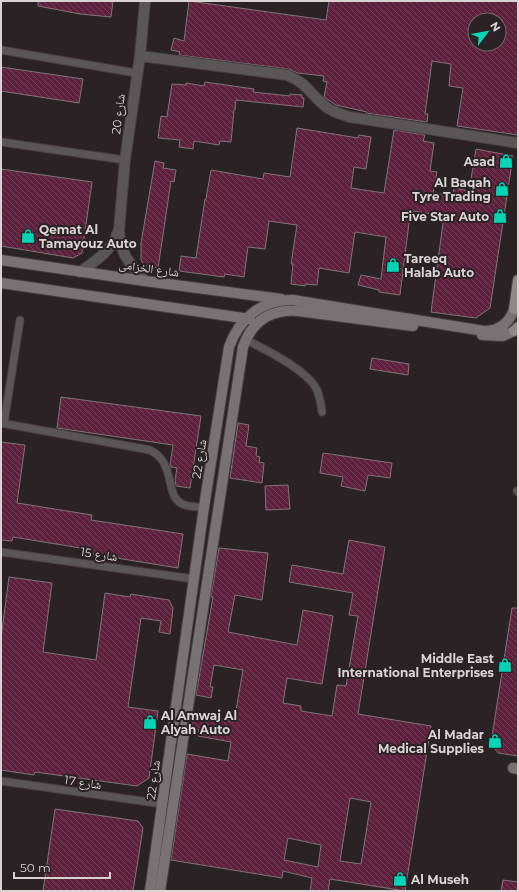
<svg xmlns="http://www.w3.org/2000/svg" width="519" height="892" font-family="Montserrat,'Noto Naskh Arabic',sans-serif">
<defs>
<pattern id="building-back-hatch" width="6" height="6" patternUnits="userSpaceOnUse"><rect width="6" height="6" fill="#5e213b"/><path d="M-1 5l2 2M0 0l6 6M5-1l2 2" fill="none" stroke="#744056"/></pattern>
</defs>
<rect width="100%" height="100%" fill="#2b2225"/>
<g fill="url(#building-back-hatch)" stroke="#7f7578" fill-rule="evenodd">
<polygon points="38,1 113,1 111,17 80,14 38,6"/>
<path d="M189,1L326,20L329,1H518V135L457,126L463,88L449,86L451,64L432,61L425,114H428L427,122L366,113L367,112L336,105L324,97L327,82L323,81L324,76L298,73L288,69L179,55L180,52L171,50L174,38L184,41ZM475,20H499V44H475Z"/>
<polygon points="1,67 83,79 79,103 1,91"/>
<polygon points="205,82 254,89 253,92 290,96 290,94 302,95 302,98 304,98 303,107 236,100 235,110 234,110 231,142 220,141 219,145 194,141 193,149 179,147 180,140 158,138 161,116 167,117 172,84 186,85 186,83 204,86"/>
<polygon points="297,128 358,138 359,135 371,137 366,169 354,167 351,188 384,193 394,130 425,135 423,141 434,143 430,171 437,172 433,193 453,196 454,188 469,191 476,149 513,156 490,308 476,318 431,312 444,216 413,211 412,215 410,215 400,295 379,292 379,290 358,285 361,275 381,279 386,237 355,232 349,273 319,268 317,285 305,284 305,286 291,284 293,264 291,264 297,225 269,221 265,249 248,247 244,277 225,274 224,277 179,271 181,256 196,258 205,199 206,199 211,170 263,179 264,173 290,177"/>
<polygon points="155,161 164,163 163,168 176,170 174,182 171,181 158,268 145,266 141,260 141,243"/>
<polygon points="1,169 92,182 82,253 73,258 1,246"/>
<polygon points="372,358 409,364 408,375 370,369"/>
<polygon points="61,397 201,416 190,488 176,486 175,480 177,468 171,467 170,465 173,445 57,428"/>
<polygon points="238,423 249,425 246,446 257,448 256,456 260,457 259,462 264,463 262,483 230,478"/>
<polygon points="1,442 25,445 17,503 92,515 91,520 183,534 178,568 86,553 87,549 13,537 12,541 1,540"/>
<polygon points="323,453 392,463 390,478 368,475 365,491 341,486 343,477 320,473"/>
<polygon points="288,485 290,509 266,510 265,486"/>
<path d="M349,540L385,547L358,714L431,726L405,891L330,879L328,891H310L312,878L283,871L282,878L171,860L187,754L228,761L231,742L198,736L199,730L191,729L194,714L234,722L243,670L214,665L210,687H213L211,698L196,695L213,597H211L219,548L268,553L262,600L235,595L228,632L297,645L303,610L333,616L322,684L287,678L283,703L301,706V711L332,716L337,685L346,686L358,616L349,615L353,593L289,582L292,565L343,574ZM350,798L371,802L361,864L340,861ZM288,838L321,845L318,867L284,860Z"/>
<polygon points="9,577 52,583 43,652 96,660 105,593 130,597 131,594 169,600 173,608 170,634 159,632 161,621 141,618 128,707 158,711 149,778 137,786 35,772 34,775 1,770 1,638"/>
<polygon points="512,608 518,608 518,756 498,753 491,743"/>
<polygon points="55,809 138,821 143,828 133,891 43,891"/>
<polygon points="503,880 518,882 518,891 501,891"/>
</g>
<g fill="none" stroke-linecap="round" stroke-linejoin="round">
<defs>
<g id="lane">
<polyline points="1,50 136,73"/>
<polyline points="1,142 125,160"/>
<path d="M246,340C265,349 308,371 317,390C320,397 321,404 322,412"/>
<path d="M1,423L150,450C178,464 163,499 185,505C191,507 198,507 204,507"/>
<polyline points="4,423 20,320"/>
<polyline points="517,491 518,492"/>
<polyline points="1,552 194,579"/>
<polyline points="1,781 163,804"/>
</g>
<g id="street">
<path d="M140,56L287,75C308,84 308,92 324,105C331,112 341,114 350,117L518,143"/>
<path d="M80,272C98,259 110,252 118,232"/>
<path d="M145,281C130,264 120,254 119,230L125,160L140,56L145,1"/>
</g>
<g id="secondary">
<polyline points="1,260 145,281 281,299"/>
<polyline points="1,283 250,319"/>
<polyline points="482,335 503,336 514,331"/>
<polyline points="513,768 518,769"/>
<path d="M150,891L204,507L229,347C239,319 262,299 293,300C299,301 305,302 311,303L484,331C499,331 509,324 514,309"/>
<path d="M160,891L243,347C252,321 270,309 298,311L413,326"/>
</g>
<g id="primary">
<polyline points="514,309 518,280"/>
<polyline points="514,331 518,327"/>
</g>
</defs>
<use href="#lane" stroke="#473e41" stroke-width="9"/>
<use href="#street" stroke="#473e41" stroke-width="12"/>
<use href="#secondary" stroke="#473e41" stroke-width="12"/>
<use href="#primary" stroke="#473e41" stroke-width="12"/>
<use href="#lane" stroke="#5a5657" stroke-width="7"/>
<use href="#street" stroke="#5a5657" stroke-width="10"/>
<use href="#secondary" stroke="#797274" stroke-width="10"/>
<use href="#primary" stroke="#908789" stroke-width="10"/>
</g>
<defs>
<symbol id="shop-bare" viewBox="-9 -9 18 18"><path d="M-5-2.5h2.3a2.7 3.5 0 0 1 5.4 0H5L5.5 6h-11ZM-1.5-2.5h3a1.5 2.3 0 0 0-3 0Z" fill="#05d5b6" stroke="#2b2225" stroke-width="2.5" paint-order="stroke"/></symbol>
</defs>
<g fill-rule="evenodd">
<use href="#shop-bare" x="496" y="151" width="20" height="20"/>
<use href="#shop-bare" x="492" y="179" width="20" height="20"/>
<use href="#shop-bare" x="490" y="206" width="20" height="20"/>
<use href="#shop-bare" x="18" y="226" width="20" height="20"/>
<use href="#shop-bare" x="383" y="255" width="20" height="20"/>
<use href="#shop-bare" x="495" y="655" width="20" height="20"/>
<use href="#shop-bare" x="140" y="712" width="20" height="20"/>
<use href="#shop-bare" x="485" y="731" width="20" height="20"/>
<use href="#shop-bare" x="390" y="869" width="20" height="20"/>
</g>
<g text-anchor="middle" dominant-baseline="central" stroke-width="4" stroke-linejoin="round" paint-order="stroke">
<g font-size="12" fill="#d9d3d4" stroke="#2b2225">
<text transform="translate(118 114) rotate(-83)">شارع 20</text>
<text transform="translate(149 268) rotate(8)">شارع الخزامى</text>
<text transform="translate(199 459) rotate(-81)">شارع 22</text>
<text transform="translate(99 554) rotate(8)">شارع 15</text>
<text transform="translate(153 780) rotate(-82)">شارع 22</text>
<text transform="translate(83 782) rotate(8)">شارع 17</text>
</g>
<g font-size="12" font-weight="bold" fill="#d9d3d4" stroke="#2b2225" text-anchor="end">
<text x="495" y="161">Asad</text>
<text x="491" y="182">Al Baqah<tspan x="491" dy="14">Tyre Trading</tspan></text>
<text x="489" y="216">Five Star Auto</text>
<text x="39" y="229" text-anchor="start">Qemat Al<tspan x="39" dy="14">Tamayouz Auto</tspan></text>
<text x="404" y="258" text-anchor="start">Tareeq<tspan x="404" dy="14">Halab Auto</tspan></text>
<text x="494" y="658">Middle East<tspan x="494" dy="14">International Enterprises</tspan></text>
<text x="161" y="715" text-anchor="start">Al Amwaj Al<tspan x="161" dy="14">Alyah Auto</tspan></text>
<text x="484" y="734">Al Madar<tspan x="484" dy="14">Medical Supplies</tspan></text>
<text x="411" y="879" text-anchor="start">Al Museh</text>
</g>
</g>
<rect width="519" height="892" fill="none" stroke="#d9d3d4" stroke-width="4"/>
<g transform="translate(487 32) rotate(58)"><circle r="19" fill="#2b2225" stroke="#71696b"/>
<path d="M0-3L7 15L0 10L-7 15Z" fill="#05d5b6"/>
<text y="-6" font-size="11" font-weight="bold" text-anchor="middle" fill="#d9d3d4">N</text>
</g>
<path d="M14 872v6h96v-6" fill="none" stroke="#d9d3d4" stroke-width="2"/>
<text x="20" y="872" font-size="12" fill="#d9d3d4" stroke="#2b2225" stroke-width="3" paint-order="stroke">50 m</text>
</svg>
